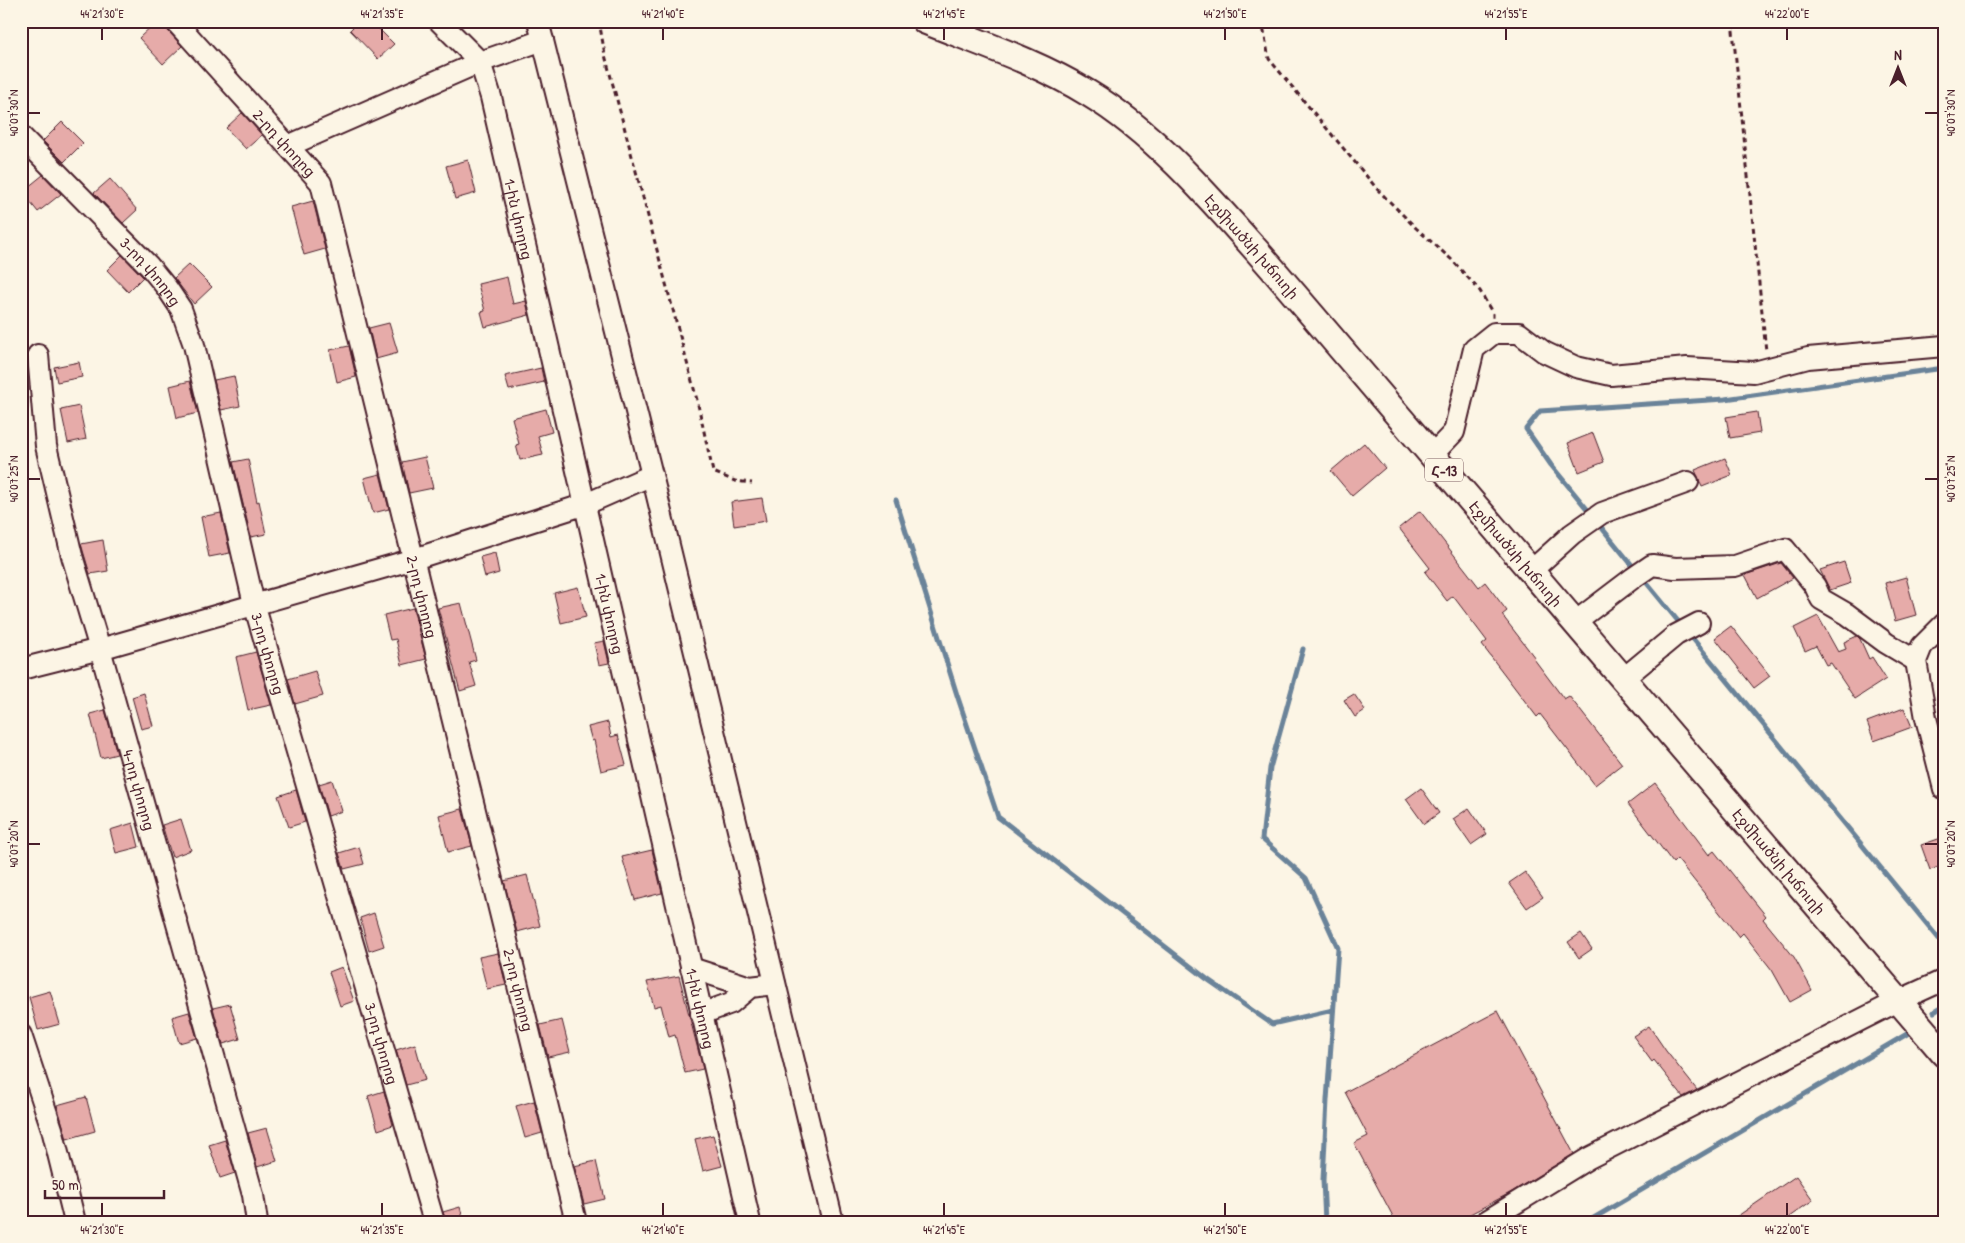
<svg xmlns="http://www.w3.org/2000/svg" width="1965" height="1243" font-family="'Patrick Hand','Noto Sans Armenian',sans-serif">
<rect width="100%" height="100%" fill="#fcf5e5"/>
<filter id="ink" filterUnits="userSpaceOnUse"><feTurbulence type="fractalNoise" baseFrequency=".02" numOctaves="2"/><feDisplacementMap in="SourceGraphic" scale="10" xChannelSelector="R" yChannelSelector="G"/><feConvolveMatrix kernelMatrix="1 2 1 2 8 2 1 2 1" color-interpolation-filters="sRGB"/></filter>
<g filter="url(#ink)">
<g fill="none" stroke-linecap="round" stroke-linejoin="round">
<g stroke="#6b8399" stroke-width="5">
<polyline points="896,500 957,695 998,817 1207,979 1272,1024 1333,1010"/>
<polyline points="1592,515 1551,465 1526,429 1540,411 1725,399 1944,368"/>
<polyline points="1597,522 1636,570"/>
<polyline points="1641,576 1682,626"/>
<polyline points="1689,634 1944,945"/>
<polyline points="1303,649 1270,768 1262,839 1306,878 1338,948 1327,1100 1323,1180 1325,1222"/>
<polyline points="1934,1012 1944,1006"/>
<polyline points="1587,1222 1907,1034"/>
</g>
</g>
<g fill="#e6aba9" stroke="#4a1f2b">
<polygon points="157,21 159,21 182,46 163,64 139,38"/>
<polygon points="359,21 371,21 394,44 378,59 350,30"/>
<polygon points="242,113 262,135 246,149 226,128"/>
<polygon points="62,122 83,143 64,162 43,141"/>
<polygon points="468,160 476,193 455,199 446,166"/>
<polygon points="43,175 61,194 38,212 22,192"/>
<polygon points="110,179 137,210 123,223 94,193"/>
<polygon points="313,201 325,249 304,255 291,207"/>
<polygon points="122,255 143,277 128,292 107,270"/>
<polygon points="189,264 212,287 194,304 174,278"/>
<polygon points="507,277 513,304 526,301 529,315 485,327 481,312 485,311 478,284"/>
<polygon points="389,323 398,353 376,359 369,328"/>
<polygon points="349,346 356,377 337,382 330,350"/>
<polygon points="79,362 82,377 57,382 54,367"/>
<polygon points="541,368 544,382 509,390 505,376"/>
<polygon points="234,376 240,406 221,410 214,380"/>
<polygon points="190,381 198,413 177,418 170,386"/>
<polygon points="79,406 86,439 68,443 61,410"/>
<polygon points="546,409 552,432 538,436 543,455 520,460 516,445 519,444 512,418"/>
<polygon points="1757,412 1760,433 1730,438 1726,417"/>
<polygon points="1593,433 1604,462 1579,472 1568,443"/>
<polygon points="1364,443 1385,468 1352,496 1331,471"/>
<polygon points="425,457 433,488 409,493 402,462"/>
<polygon points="1725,458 1732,475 1702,487 1695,470"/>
<polygon points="248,459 257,502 259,501 266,534 251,537 233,462"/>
<polygon points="380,474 389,509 373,513 364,478"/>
<polygon points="762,498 766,521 734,526 731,502"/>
<polygon points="1420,511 1479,587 1485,582 1507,611 1502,615 1535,658 1534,659 1564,699 1569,696 1622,764 1595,785 1540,714 1537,717 1482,645 1487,641 1453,596 1447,601 1425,572 1430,568 1399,528"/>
<polygon points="221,513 230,553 209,557 201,517"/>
<polygon points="103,540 108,571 90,574 81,544"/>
<polygon points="495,553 499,573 485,577 480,557"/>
<polygon points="1844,562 1851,583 1830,590 1820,570"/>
<polygon points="1781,563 1793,578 1757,598 1745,575"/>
<polygon points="1906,577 1916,615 1895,621 1885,583"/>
<polygon points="578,587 586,617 561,623 554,593"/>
<polygon points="461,603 476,660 469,662 476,686 460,691 438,608"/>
<polygon points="413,608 426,659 402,665 396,639 390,640 384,615"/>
<polygon points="1818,616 1838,652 1846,649 1844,642 1857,636 1860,639 1869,659 1872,657 1886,679 1855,699 1831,663 1826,665 1816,646 1805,651 1794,628"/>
<polygon points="1731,626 1770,676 1754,688 1715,638"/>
<polygon points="604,641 609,663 599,665 594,643"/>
<polygon points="256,652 271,705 248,710 236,657"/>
<polygon points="315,671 323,696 295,704 288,679"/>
<polygon points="144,693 153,726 141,729 132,697"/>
<polygon points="1354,694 1365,710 1355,717 1344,700"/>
<polygon points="1904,708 1912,727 1874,741 1867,722"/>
<polygon points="105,710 117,754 101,758 90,714"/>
<polygon points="608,722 611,737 618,735 626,765 601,771 594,740 592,741 588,727"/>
<polygon points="332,780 342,811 328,816 319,784"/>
<polygon points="1655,783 1709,855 1714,851 1766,916 1763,919 1794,957 1812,990 1790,1002 1772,970 1743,933 1739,937 1677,859 1673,863 1651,834 1628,804"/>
<polygon points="1421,788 1439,813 1424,824 1406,799"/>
<polygon points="296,790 305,822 289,827 278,796"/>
<polygon points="1469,808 1487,834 1471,845 1453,819"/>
<polygon points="462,809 472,846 448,852 439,815"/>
<polygon points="181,819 191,850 172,857 162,825"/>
<polygon points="133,823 139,847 116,853 110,830"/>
<polygon points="1944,837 1944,865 1930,870 1921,845"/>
<polygon points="359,847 364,864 344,869 339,853"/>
<polygon points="652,850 662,893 635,900 622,857"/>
<polygon points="1525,872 1543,897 1527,908 1509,883"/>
<polygon points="527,875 540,926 517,932 504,881"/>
<polygon points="374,913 384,946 369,951 360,918"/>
<polygon points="1581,933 1592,949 1579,958 1568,942"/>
<polygon points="498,953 506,985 487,989 479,957"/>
<polygon points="342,967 354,1001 340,1006 329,972"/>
<polygon points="679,976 703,1069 685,1073 675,1035 669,1037 661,1005 654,1007 647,982"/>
<polygon points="50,991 60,1024 38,1030 29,997"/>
<polygon points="230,1004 240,1039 223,1044 213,1008"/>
<polygon points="1498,1011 1574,1154 1510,1193 1455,1222 1396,1222 1354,1143 1368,1136 1345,1092"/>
<polygon points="189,1012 197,1038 179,1043 172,1017"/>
<polygon points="562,1020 570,1052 548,1057 540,1025"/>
<polygon points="1649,1026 1666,1051 1697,1090 1683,1097 1654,1060 1652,1062 1633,1036"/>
<polygon points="415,1044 425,1080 406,1085 396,1050"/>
<polygon points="384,1091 393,1125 378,1130 368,1096"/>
<polygon points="86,1097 95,1131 67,1139 57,1105"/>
<polygon points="534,1101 542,1133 525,1138 516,1106"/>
<polygon points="267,1128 277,1161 257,1167 248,1133"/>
<polygon points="713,1135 722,1166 703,1171 695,1139"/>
<polygon points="225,1140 235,1173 220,1178 209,1145"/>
<polygon points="596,1161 605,1199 584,1204 574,1166"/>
<polygon points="1796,1176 1813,1200 1782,1222 1729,1222"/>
<polygon points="460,1207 464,1222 446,1222 443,1212"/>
</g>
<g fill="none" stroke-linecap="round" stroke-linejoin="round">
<defs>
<g id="minor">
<path id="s1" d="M175,21L321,183L576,1222"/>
<path id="s2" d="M439,21L480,62L491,97L750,1222"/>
<polyline points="538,21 652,475 833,1222"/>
<path id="s3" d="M21,136L149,266L167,288L181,309L194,345L254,604L434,1222"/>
<polyline points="288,146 480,62 543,40"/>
<path id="s4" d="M38,355L46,446L72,556L100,649L253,1195L257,1222"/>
<polyline points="1432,455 1454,432 1474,349 1494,333 1519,333 1544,352 1576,367 1611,375 1687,368 1754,372 1808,358 1944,346"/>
<polyline points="1531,571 1572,534 1602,513 1688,482"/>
<polyline points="1575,622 1633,578 1652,565 1675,568 1735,566 1785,549 1815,586 1821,599 1847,614 1886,643 1916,661"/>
<polyline points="1944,624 1922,646 1916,661 1926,718 1944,789"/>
<polyline points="21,669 100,649 414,559 586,504 652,475"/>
<polyline points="1623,679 1676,635 1699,623"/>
<polyline points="691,968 750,987 775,984"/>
<polyline points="701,1014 731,1003 750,987"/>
<polyline points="21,1035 52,1129 75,1222"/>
<polyline points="1485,1222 1589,1158 1898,1001 1944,980"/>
</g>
<g id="major">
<path id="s5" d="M925,21C980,43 1037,62 1088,93C1158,135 1217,206 1271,267L1944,1054"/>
</g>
</defs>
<use href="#minor" stroke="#4a1f2b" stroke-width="24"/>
<use href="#major" stroke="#4a1f2b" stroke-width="29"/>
<g stroke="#4a1f2b" stroke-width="3" stroke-dasharray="5 4" stroke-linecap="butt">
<polyline points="599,21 605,55 697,400 713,472 735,481 752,483"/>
<polyline points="1262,21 1269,59 1378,190 1416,228 1452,260 1480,291 1493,314 1493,318"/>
<polyline points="1732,21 1766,351"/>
</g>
<use href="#minor" stroke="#fcf5e5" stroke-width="20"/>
<use href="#major" stroke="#fcf5e5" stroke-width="25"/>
</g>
</g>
<path fill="none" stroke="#4a1f2b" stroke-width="2" d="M102,28V40M382,28V40M663,28V40M944,28V40M1225,28V40M1506,28V40M1787,28V40M28,113H40M1925,113H1938M28,479H40M1925,479H1938M28,844H40M1925,844H1938M102,1203V1216M382,1203V1216M663,1203V1216M944,1203V1216M1225,1203V1216M1506,1203V1216M1787,1203V1216"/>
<g text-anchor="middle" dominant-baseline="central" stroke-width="4" stroke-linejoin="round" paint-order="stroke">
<rect fill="#fcf5e5" stroke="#7f5f63" stroke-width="1" x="1425" y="458.5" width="38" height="23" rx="4"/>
<g font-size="14" font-weight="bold" fill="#4a1f2b">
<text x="1444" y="470">Հ-13</text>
</g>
<g font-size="15" fill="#4a1f2b" stroke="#fcf5e5">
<text stroke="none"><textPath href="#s1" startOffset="164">2-րդ փողոց</textPath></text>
<text stroke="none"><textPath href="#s2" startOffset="220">1-ին փողոց</textPath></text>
<text stroke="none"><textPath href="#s5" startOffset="404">Էջմիածնի խճուղի</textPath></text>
<text stroke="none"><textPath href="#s3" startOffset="188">3-րդ փողոց</textPath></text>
<text stroke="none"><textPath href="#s5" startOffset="809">Էջմիածնի խճուղի</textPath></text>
<text stroke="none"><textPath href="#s1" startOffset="644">2-րդ փողոց</textPath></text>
<text stroke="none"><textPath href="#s2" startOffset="625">1-ին փողոց</textPath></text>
<text stroke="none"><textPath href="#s3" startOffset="592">3-րդ փողոց</textPath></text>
<text stroke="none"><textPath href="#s4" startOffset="448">4-րդ փողոց</textPath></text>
<text stroke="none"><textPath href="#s5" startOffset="1214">Էջմիածնի խճուղի</textPath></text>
<text stroke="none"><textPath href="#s1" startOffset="1049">2-րդ փողոց</textPath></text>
<text stroke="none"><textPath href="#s2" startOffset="1030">1-ին փողոց</textPath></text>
<text stroke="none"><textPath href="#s3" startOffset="998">3-րդ փողոց</textPath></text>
</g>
</g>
<rect width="1965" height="1243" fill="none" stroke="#fcf5e5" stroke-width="55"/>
<g transform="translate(1898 68)" stroke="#fcf5e5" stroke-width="4" paint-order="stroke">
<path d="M0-4L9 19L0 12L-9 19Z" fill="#4a1f2b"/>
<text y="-8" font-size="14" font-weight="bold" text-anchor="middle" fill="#4a1f2b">N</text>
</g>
<path d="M45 1190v8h119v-8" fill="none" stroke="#4a1f2b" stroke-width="2.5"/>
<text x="52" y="1190" font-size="15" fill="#4a1f2b" stroke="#fcf5e5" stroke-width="4" paint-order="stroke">50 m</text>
<rect x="28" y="28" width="1910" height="1188" fill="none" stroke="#4a1f2b" stroke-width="2"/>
<g font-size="12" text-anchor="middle" fill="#4a1f2b">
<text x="102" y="18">44°21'30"E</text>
<text x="382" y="18">44°21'35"E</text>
<text x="663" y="18">44°21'40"E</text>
<text x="944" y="18">44°21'45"E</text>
<text x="1225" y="18">44°21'50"E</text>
<text x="1506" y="18">44°21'55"E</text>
<text x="1787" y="18">44°22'00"E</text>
<text transform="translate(14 113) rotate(-90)" y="4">40°07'30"N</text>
<text transform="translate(1951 113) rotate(-90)" y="4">40°07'30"N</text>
<text transform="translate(14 479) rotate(-90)" y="4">40°07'25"N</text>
<text transform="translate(1951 479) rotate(-90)" y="4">40°07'25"N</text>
<text transform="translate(14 844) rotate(-90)" y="4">40°07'20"N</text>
<text transform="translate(1951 844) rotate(-90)" y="4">40°07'20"N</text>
<text x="102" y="1234">44°21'30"E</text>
<text x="382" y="1234">44°21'35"E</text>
<text x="663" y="1234">44°21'40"E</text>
<text x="944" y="1234">44°21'45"E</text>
<text x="1225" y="1234">44°21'50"E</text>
<text x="1506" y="1234">44°21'55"E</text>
<text x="1787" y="1234">44°22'00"E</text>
</g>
</svg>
